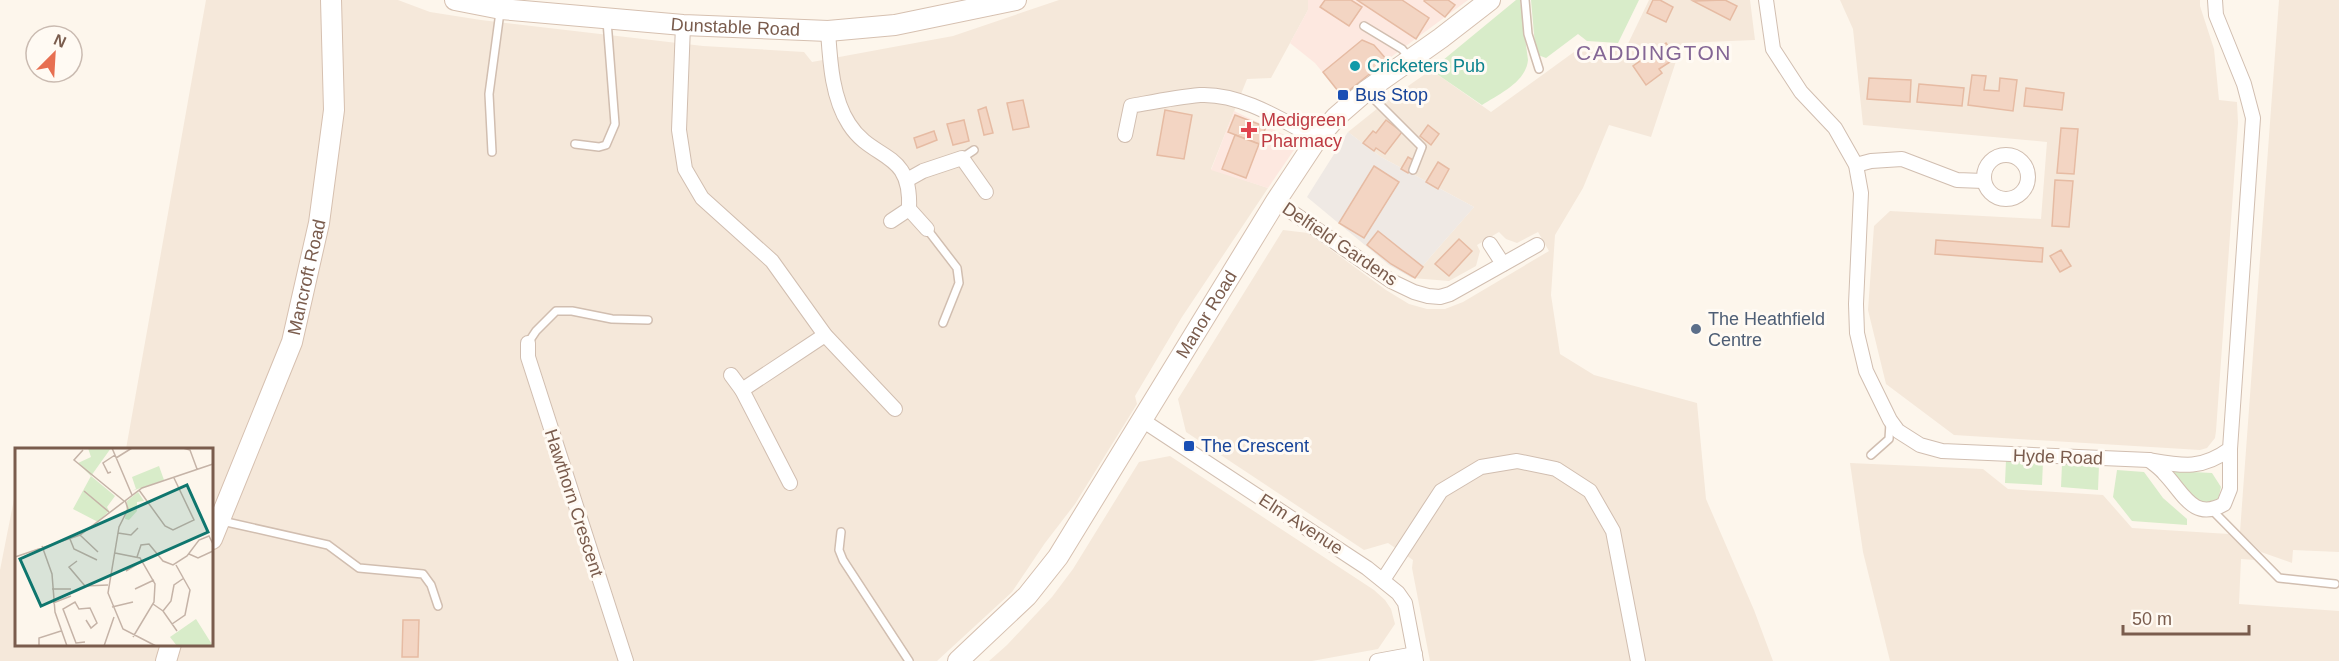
<svg xmlns="http://www.w3.org/2000/svg" width="2339" height="661" font-family="Helvetica,sans-serif">
<rect width="100%" height="100%" fill="#fdf6ec"/>
<g fill="#f5e8da">
<polygon points="206,0 398,0 430,12 481,20 703,46 804,52 812,62 953,36 1059,0 1308,0 1308,10 1271,78 1247,79 1211,169 1268,188 1182,317 1135,396 1137,404 1075,504 1045,543 1012,592 937,661 0,661 0,570 16,489 16,644 212,644 212,450 126,449"/>
<polygon points="1649,0 1750,0 1755,40 1682,43 1651,137 1609,125 1583,188 1555,235 1551,295 1560,354 1594,375 1697,403 1706,499 1754,610 1773,661 1430,661 1412,568 1413,560 1388,543 1364,550 1186,432 1178,399 1283,230 1308,233 1386,290 1409,304 1427,309 1445,309 1463,302 1549,251 1538,232 1517,243 1506,239 1499,232 1477,245 1480,251 1476,266 1449,281 1412,278 1474,207 1381,157 1348,132 1388,100 1431,70 1491,112 1574,52 1625,50"/>
<polygon points="1840,0 2200,0 2200,6 2214,49 2219,100 2237,102 2238,123 2216,431 2215,438 2207,448 2200,450 1954,435 1886,384 1868,310 1874,226 1890,211 2041,219 2047,142 1863,125 1853,29"/>
<polygon points="2279,0 2339,0 2339,552 2293,550 2292,563 2261,552 2240,532"/>
<polygon points="1170,456 1374,590 1385,600 1391,609 1395,624 1378,649 1312,661 989,661 1007,645 1052,597 1073,569 1139,462"/>
<polygon points="1850,463 1983,469 2008,489 2103,495 2132,528 2229,534 2255,560 2241,559 2239,604 2339,611 2339,661 1890,661 1863,552"/>
</g>
<g fill="#fde8e0">
<polygon points="1308,0 1468,0 1391,57 1342,96 1315,63 1290,43 1308,10"/>
<polygon points="1234,111 1293,139 1296,147 1268,188 1211,170"/>
</g>
<polygon fill="#efe9e4" points="1348,132 1381,157 1474,207 1412,278 1389,265 1307,197"/>
<g fill="#d8ecc9">
<path d="M1516,0H1520L1528,60C1526,82 1499,94 1482,105L1431,70Z"/>
<polygon points="1531,0 1639,0 1618,43 1587,41 1578,34 1546,58 1538,55 1535,45"/>
<polygon points="2006,460 2043,461 2042,485 2005,483"/>
<polygon points="2062,464 2099,465 2098,490 2061,487"/>
<polygon points="2117,470 2144,472 2163,498 2187,519 2187,525 2132,521 2113,497"/>
<polygon points="2174,471 2212,473 2221,487 2217,504 2191,501 2174,478"/>
</g>
<g fill="#f3d5c3" stroke="#e6bba3" stroke-width="1.5">
<polygon points="1325,0 1351,0 1362,7 1349,26 1320,7"/>
<polygon points="1357,0 1402,0 1429,18 1416,39"/>
<polygon points="1425,0 1448,0 1455,5 1445,17 1424,1"/>
<polygon points="1653,0 1660,0 1673,7 1666,22 1647,13"/>
<polygon points="1725,0 1737,6 1730,20 1693,1"/>
<polygon points="1362,40 1374,45 1387,60 1342,96 1323,72"/>
<polygon points="1666,43 1676,58 1659,69 1662,73 1646,85 1633,66"/>
<polygon points="1972,75 1986,76 1984,90 1999,91 2000,78 2017,80 2013,111 1968,105"/>
<polygon points="1869,78 1911,80 1910,102 1867,99"/>
<polygon points="1919,84 1964,88 1962,106 1917,102"/>
<polygon points="2026,88 2064,93 2062,110 2024,106"/>
<polygon points="1023,100 1029,127 1013,130 1007,103"/>
<polygon points="986,107 993,133 984,135 978,110"/>
<polygon points="1165,110 1192,115 1184,159 1157,155"/>
<polygon points="1235,115 1266,127 1259,144 1228,132"/>
<polygon points="964,120 969,141 953,145 947,124"/>
<polygon points="1386,120 1402,132 1385,154 1376,148 1374,151 1363,143 1373,131 1376,133"/>
<polygon points="1428,125 1439,134 1431,145 1420,136"/>
<polygon points="2061,128 2078,129 2074,174 2057,173"/>
<polygon points="934,131 937,140 917,148 914,138"/>
<polygon points="1235,135 1259,144 1246,178 1222,169"/>
<polygon points="1408,157 1415,161 1408,173 1401,169"/>
<polygon points="1438,162 1449,169 1438,189 1426,182"/>
<polygon points="1374,166 1399,182 1364,238 1339,223"/>
<polygon points="2055,180 2073,181 2069,227 2052,226"/>
<polygon points="1378,231 1423,267 1415,278 1391,264 1367,245"/>
<polygon points="1459,239 1472,251 1449,276 1435,264"/>
<polygon points="1936,240 2043,248 2042,262 1935,254"/>
<polygon points="2061,250 2071,266 2060,272 2050,256"/>
<polygon points="403,620 419,620 418,657 402,657"/>
</g>
<g fill="none" stroke-linecap="round" stroke-linejoin="round">
<defs>
<g id="lane">
<polyline points="1525,0 1528,34 1539,69"/>
<polyline points="1364,26 1402,49 1409,57"/>
<polyline points="1368,93 1422,147 1413,170"/>
<polyline points="575,144 599,147 606,145 615,124 607,21"/>
<polyline points="492,152 489,94 500,12"/>
<polyline points="962,158 974,150"/>
<polyline points="927,229 957,268 959,283 943,323"/>
<polyline points="528,343 536,331 556,311 572,311 612,319 648,320"/>
<polyline points="1871,455 1889,439 1890,423"/>
<polyline points="2213,511 2279,578 2335,584"/>
<polyline points="222,521 328,545 359,568 423,574 431,585 438,606"/>
<polyline points="841,532 839,550 843,560 909,661"/>
</g>
<g id="street">
<path d="M1766,0L1773,49L1801,92L1835,128L1856,165L1861,193L1856,304L1857,333L1866,371L1890,420L1898,431L1920,445L1942,451L2149,460C2183,466 2201,470 2230,449L2253,118L2244,84L2216,15L2215,0"/>
<polyline points="683,25 679,130 685,169 702,198 772,261 825,335 895,409"/>
<path d="M828,31C830,61 832,98 849,124C873,162 912,149 909,209L927,229"/>
<path d="M1125,135L1131,106C1153,102 1177,97 1200,95C1241,93 1282,120 1317,139"/>
<circle cx="2006" cy="177" r="22"/>
<polyline points="1856,165 1871,161 1902,159 1957,180 1984,181"/>
<polyline points="907,180 923,171 962,158 986,192"/>
<polyline points="1276,201 1391,281 1414,292 1428,296 1440,297 1450,294 1537,245"/>
<polyline points="891,221 909,209"/>
<polyline points="1490,244 1503,264"/>
<polyline points="528,343 528,357 626,661"/>
<polyline points="731,375 742,390"/>
<polyline points="1142,420 1367,568 1398,593 1405,603 1416,661"/>
<path d="M2149,460C2154,464 2160,468 2164,473C2183,492 2193,522 2224,504L2230,489V449"/>
<polyline points="790,483 742,390 825,335"/>
<polyline points="1383,580 1441,491 1481,467 1517,461 1556,469 1590,491 1613,531 1638,661"/>
<polyline points="1377,661 1415,654"/>
</g>
<g id="secondary">
<path id="s1" d="M455,0L501,9L683,25L828,31L895,25L1016,0"/>
<path id="s2" d="M212,539L292,342L319,223L334,110L331,0"/>
<polyline points="166,661 171,644"/>
<path id="s3" d="M958,661L1027,596L1058,557L1276,201L1317,139L1336,117L1366,91L1441,38L1490,0"/>
</g>
</defs>
<use href="#lane" stroke="#d1beb0" stroke-width="10"/>
<use href="#street" stroke="#d1beb0" stroke-width="16"/>
<use href="#secondary" stroke="#d6c0b0" stroke-width="22"/>
<use href="#lane" stroke="#fff" stroke-width="7"/>
<use href="#street" stroke="#fff" stroke-width="14"/>
<use href="#secondary" stroke="#fff" stroke-width="20"/>
</g>
<circle fill="#0f9aa8" stroke="#fffaf3" stroke-width="2" cx="1355" cy="66" r="6"/>
<g fill="#1a4fb4" stroke="#fffaf3" stroke-width="2">
<rect x="1337" y="89" width="12" height="12" rx="3"/>
<rect x="1183" y="440" width="12" height="12" rx="3"/>
</g>
<path fill="#e0444e" stroke="#fffaf3" stroke-width="2" d="M1246 121h6v6h6v6h-6v6h-6v-6h-6v-6h6z"/>
<circle fill="#5c6f8a" stroke="#fffaf3" stroke-width="2" cx="1696" cy="329" r="6"/>
<g text-anchor="middle" dominant-baseline="central" stroke-width="6" stroke-linejoin="round" paint-order="stroke">
<g font-size="18" fill="#7a5c4d" stroke="#fffaf3">
<text stroke="none"><textPath href="#s1" startOffset="282">Dunstable Road</textPath></text>
<text transform="translate(1340 244) rotate(34)">Delfield Gardens</text>
<text stroke="none"><textPath href="#s2" startOffset="279">Mancroft Road</textPath></text>
<text stroke="none"><textPath href="#s3" startOffset="429">Manor Road</textPath></text>
<text transform="translate(2058 457) rotate(2)">Hyde Road</text>
<text transform="translate(574 503) rotate(72)">Hawthorn Crescent</text>
<text transform="translate(1301 524) rotate(33)">Elm Avenue</text>
</g>
<g font-size="18" fill="#0d838f" stroke="#fffaf3" text-anchor="start">
<text x="1367" y="66">Cricketers Pub</text>
</g>
<g font-size="18" fill="#164399" stroke="#fffaf3" text-anchor="start">
<text x="1355" y="95">Bus Stop</text>
<text x="1201" y="446">The Crescent</text>
</g>
<g font-size="18" fill="#be3a42" stroke="#fffaf3" text-anchor="start">
<text x="1261" y="120">Medigreen<tspan x="1261" dy="21">Pharmacy</tspan></text>
</g>
<g font-size="18" fill="#4e5e75" stroke="#fffaf3" text-anchor="start">
<text x="1708" y="319">The Heathfield<tspan x="1708" dy="21">Centre</tspan></text>
</g>
<g font-size="21" letter-spacing="1.5" fill="#846695" stroke="#fffaf3">
<text x="1654" y="52">CADDINGTON</text>
</g>
</g>
<g transform="translate(15 448)">
<rect width="198" height="198" fill="#fdf6ec"/>
<path d="M73,0H96L76,28L63,15L76,9ZM144,18L149,32L117,43L121,41L117,29ZM76,28L100,48L92,59L94,63L83,74L58,61ZM123,44L129,53L122,54V63L114,72L110,71L112,53ZM181,171L198,198H162L155,189Z" fill="#d8ecc9"/>
<path fill="none" stroke="#c5b3a7" stroke-width="1.5" d="M97,0L117,47M168,0L175,2L182,21M68,2L59,12L109,53M101,10L117,0M96,24L93,25L88,15L100,7M124,42L150,78L158,82L179,72L159,30M69,43L94,64M110,52L113,61L104,79L93,145L108,181L141,198M103,85L116,87L123,80M65,87L83,104M55,91L59,101L82,112M27,98L37,126L40,164L52,198M100,105L125,110L140,136L139,154L118,189M174,106L183,110L198,103M0,109L65,87L127,40L198,16M122,109L126,97L134,96L148,113L158,117L172,108L184,92L194,88L198,96M62,113L54,119L70,138L93,137M111,123L127,113M37,141H56M120,141L139,132M38,155L56,148M138,156L148,163L162,183M97,159L118,154M148,163L156,153L159,137L169,130M157,176L170,167L175,142L161,117M70,194L61,195L48,161L60,154L64,161L75,160L82,175L76,180L71,172M24,197V190L46,183M89,198L99,169"/>
<path fill="#0f766e" fill-opacity="0.15" stroke="#0f766e" stroke-width="3" d="M172,37L193,84L26,158L5,111Z"/>
<rect width="198" height="198" fill="none" stroke="#7a5c4d" stroke-width="3"/>
</g>
<g transform="translate(54 54) rotate(24)"><circle r="28" fill="#fffaf3" stroke="#cabbb1" stroke-width="1.5"/>
<path d="M0-4.5L10 22L0 15L-10 22Z" fill="#e76f51"/>
<text y="-9" font-size="16" font-weight="bold" text-anchor="middle" fill="#7a5c4d">N</text>
</g>
<path d="M2123 625v9h126v-9" fill="none" stroke="#7a5c4d" stroke-width="3"/>
<text x="2132" y="625" font-size="18" fill="#7a5c4d" stroke="#fffaf3" stroke-width="4.5" paint-order="stroke">50 m</text>
</svg>
